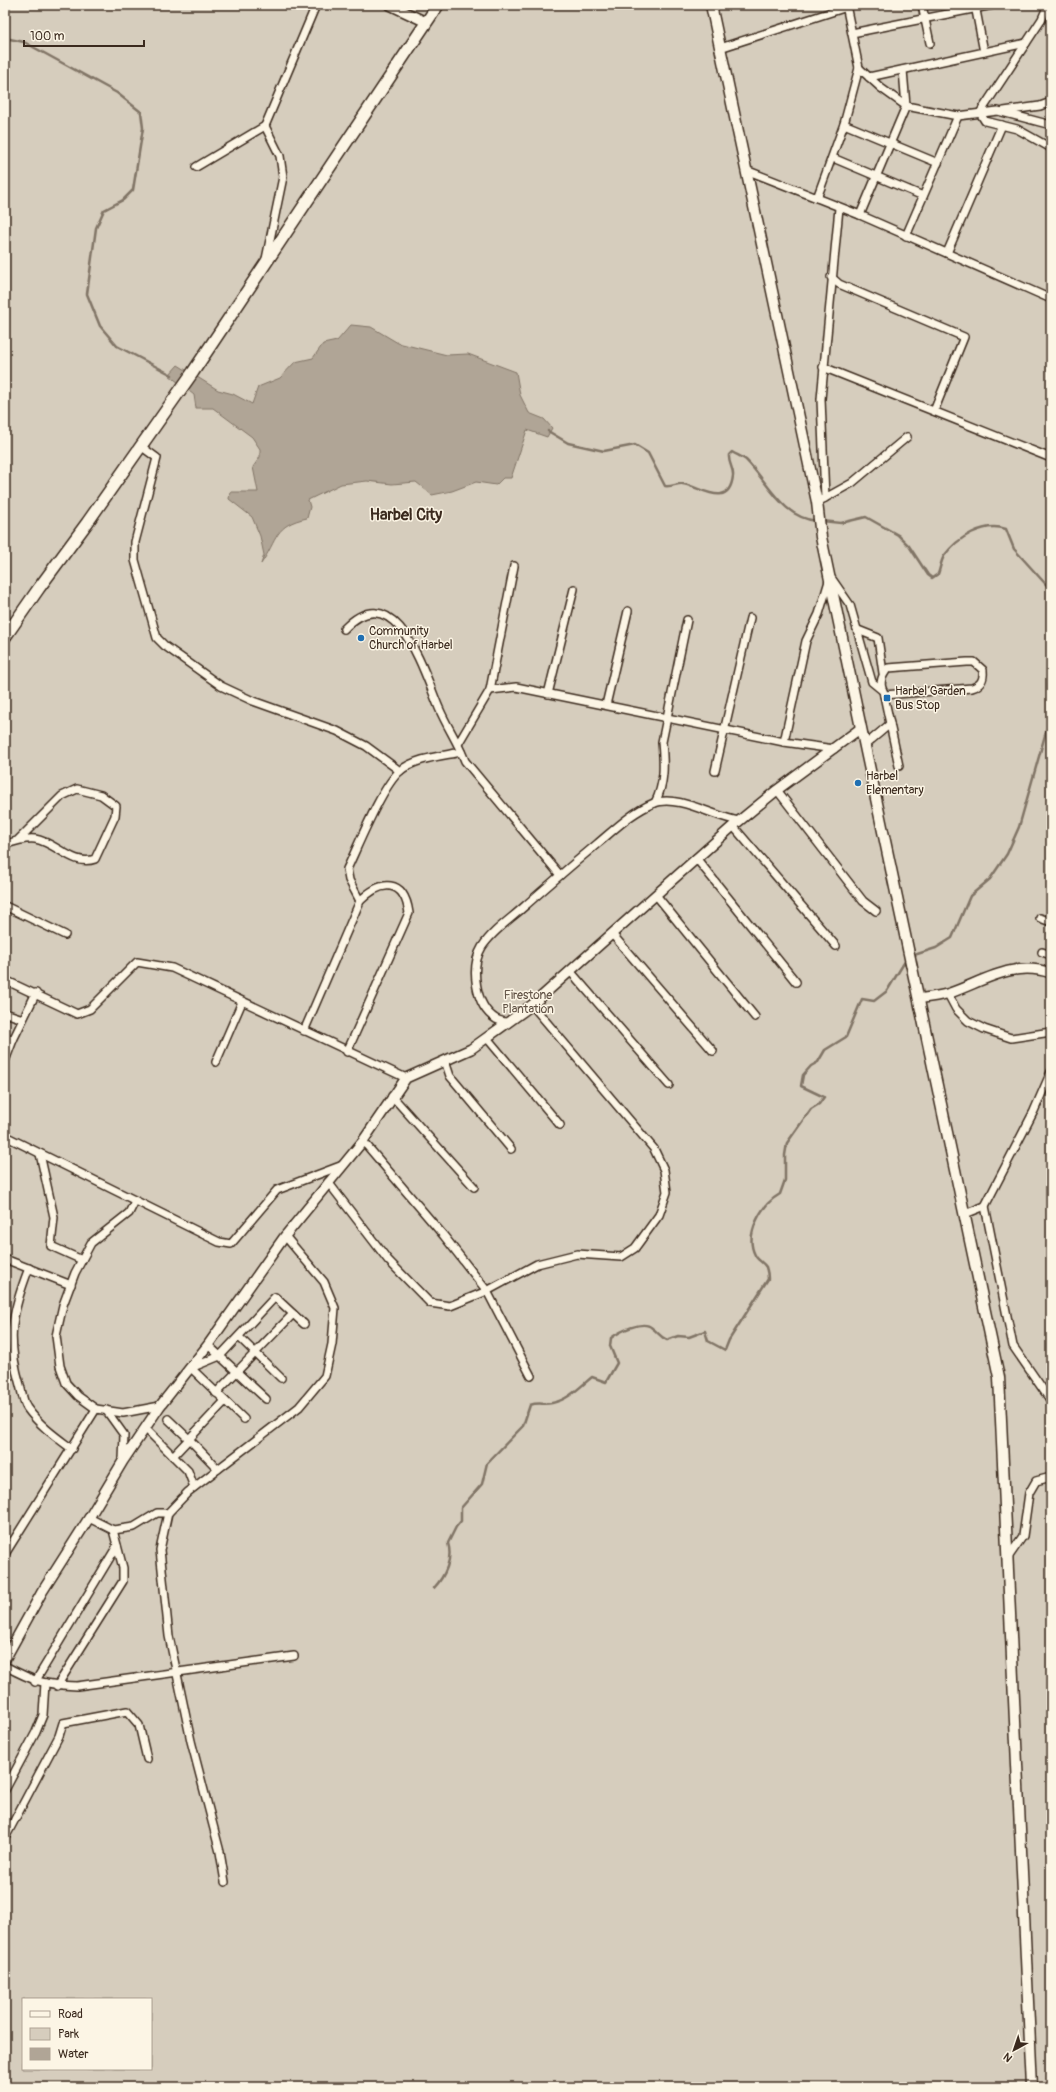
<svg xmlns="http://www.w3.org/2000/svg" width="1056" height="2092" font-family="Pangolin,sans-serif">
<rect width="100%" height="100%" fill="#f4eddd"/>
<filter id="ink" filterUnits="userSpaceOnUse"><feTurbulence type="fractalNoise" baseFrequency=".025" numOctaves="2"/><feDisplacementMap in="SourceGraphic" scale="8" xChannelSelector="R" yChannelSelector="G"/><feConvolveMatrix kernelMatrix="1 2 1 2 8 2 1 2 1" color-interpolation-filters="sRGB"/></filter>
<g filter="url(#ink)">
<path fill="#d6cdbd" stroke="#887c6e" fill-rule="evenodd" d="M5,5H1051V2087H5ZM23,1999H151V2069H23Z"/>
<path fill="#b0a596" stroke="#817466" d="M351,325L371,327L398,343L447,355L468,354L516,372L520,395L529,413L544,419L552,428L547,437L527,430L511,478H503L496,485L476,482L452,491L432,495L416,482L392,484L367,481L341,484L308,500L310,507L307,518C274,525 278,539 261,564L264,555L260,536L252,517L229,499L230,492H258L253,467L260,457V449L252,437L213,408H196L194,395L169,375L178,365L218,390L233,394L252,404L258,387L280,378L295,362L313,358L323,344L337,341Z"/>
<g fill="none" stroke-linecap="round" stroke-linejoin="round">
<g stroke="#817466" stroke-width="2.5">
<polyline points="5,38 24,42 117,93 141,112 143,128 133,190 123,200 104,210 96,228 87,294 100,326 117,346 172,375"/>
<path d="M548,431L568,443L604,451L635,445L648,453L665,486C672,487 678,483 683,484C701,487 729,510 733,476C734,469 728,463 729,455L732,452C737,455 742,457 746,460C768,482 782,518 817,521"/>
<path d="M822,521L841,523L866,517L898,535L909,546L928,575L932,578L938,574C940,569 941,561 944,556C957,538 984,521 1006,529L1014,549L1051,590"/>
<polyline points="911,956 936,948 952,938 970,896 990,879 1007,854 1019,827 1051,714"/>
<path d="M434,1588C445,1576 453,1559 448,1543L456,1527L461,1521V1508L482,1484L487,1463L523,1426L530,1405C539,1402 543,1405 552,1403C568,1400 580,1387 592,1377L606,1382L617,1363L610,1346L611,1338C619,1332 643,1319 652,1328C658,1332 660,1337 667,1340L678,1336L689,1337L705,1331L708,1341L725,1350L729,1340L768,1279C768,1276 767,1270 766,1267C763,1262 757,1260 755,1255C744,1234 762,1204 780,1194L785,1180V1155L787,1143L811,1109L819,1104L824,1097L801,1086L803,1075L811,1066L818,1062L825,1050L846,1037L862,999L874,1001L887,991L907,958"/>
</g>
<defs>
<g id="minor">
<polyline points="922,5 930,43"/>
<polyline points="975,5 984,52"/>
<polyline points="1048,5 1042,19 980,113 985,121 1017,129 1051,148"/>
<polyline points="852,33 993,5"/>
<polyline points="720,48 847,7"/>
<polyline points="859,68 881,88 906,106 958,116 998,111 1051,125"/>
<polyline points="869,77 1026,43"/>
<polyline points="1004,111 1040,106 1051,102"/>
<polyline points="844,124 938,163"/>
<polyline points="833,158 923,196"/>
<polyline points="196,167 265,126"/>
<polyline points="746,170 860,215 1051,299"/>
<polyline points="817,198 844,124 859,68 846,5"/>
<polyline points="860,215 906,106 903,70"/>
<polyline points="906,236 958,116"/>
<polyline points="947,253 1002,125"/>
<polyline points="266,259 283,177 280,156 265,126 316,5"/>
<polyline points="831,277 839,284 964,337 934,411"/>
<polyline points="823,367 1051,458"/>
<polyline points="142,447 157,458 135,542 135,560 157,638 165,646 221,686 253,701 337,731 366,746 400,771"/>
<polyline points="825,498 852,483 907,437"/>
<polyline points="817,502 825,498 821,399 839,208"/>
<polyline points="832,579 850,605 872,682 883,691 899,766"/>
<path d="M344,629C396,574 424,673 439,708C447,727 458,742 465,761L560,875"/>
<polyline points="858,630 878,638 883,673"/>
<polyline points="490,690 516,687 784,742 834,749"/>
<path d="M883,691C879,682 882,676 888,668L967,662H974L983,670C984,680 981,685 972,688L884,695"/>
<polyline points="548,694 574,589"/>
<polyline points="606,705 628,611"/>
<polyline points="784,742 806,641 819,614 829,581"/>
<polyline points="458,744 490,690 514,566"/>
<polyline points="865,745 890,724"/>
<polyline points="715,771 750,618"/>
<polyline points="777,790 863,901 876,911"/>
<path d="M655,803C665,783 664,764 662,742L687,620"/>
<polyline points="733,826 836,946"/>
<path d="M5,845C15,841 24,838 35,839C56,842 73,867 95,859L115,816L116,806L101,795L77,789L62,796L18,840"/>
<polyline points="696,858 796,982"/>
<polyline points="656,895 755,1017"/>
<path d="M360,901L349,880L347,869C358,846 382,786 400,771C415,758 442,756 461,752"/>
<polyline points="5,906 65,935"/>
<polyline points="1040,918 1051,922"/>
<polyline points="612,934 713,1051"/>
<polyline points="1042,952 1051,955"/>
<polyline points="571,972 669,1085"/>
<polyline points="5,980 77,1014 90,1009 137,962 172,968 406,1078"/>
<polyline points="948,994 956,1009 968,1021 984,1029 1011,1038 1051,1032"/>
<polyline points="5,1013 23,1019"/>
<path d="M508,1023C504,1022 500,1021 496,1019C475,1006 470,967 482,947C492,931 512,918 526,905C550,884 573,864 597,844C615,829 632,812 654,803C678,794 714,817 739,821"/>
<path d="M304,1031L360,901C381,880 404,878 409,913L347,1052"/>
<polyline points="5,1037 13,1040"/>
<polyline points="487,1038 560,1125"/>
<polyline points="5,1061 13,1040 36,993"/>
<polyline points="445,1061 450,1076 511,1149"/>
<polyline points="216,1062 242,1002"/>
<polyline points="392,1096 474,1187"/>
<polyline points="5,1136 219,1242 231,1244 277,1190 343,1165"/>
<polyline points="363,1141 444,1236 487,1291 531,1376"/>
<polyline points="40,1154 54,1217 51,1246 82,1260"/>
<polyline points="328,1182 388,1260 430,1303 450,1306 487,1291 537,1264 577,1254 621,1257 635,1248 659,1215 667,1192 664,1170 654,1149 532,1005"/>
<polyline points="135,1201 129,1213 91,1243 75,1273 63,1305 56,1336 60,1366 66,1383 78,1396 96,1409 123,1413 160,1406"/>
<polyline points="985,1206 1013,1346 1051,1401"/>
<polyline points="965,1214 985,1206 1034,1111 1051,1072"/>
<polyline points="5,1259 71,1285"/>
<path d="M29,1268C12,1312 6,1338 20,1385C22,1392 23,1402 27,1408C39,1425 56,1437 72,1449"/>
<polyline points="239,1337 281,1378"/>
<polyline points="208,1345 266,1399"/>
<polyline points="216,1393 293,1314"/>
<polyline points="106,1410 124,1435 123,1460"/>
<polyline points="168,1419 189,1439 218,1469"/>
<polyline points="244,1419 191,1368 220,1356 275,1297 304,1324"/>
<polyline points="146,1429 188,1471 194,1487"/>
<polyline points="173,1456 225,1401"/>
<polyline points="89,1518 113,1530 134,1527 157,1513 168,1513"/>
<polyline points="5,1554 96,1409"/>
<polyline points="1007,1559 1023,1536 1029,1493 1036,1481 1051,1477"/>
<path d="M5,1666C33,1681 44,1685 77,1686L294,1656"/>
<polyline points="35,1682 117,1546"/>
<polyline points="57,1686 123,1581 123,1568 113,1530"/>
<polyline points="5,1790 36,1732 43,1715 45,1683"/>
<polyline points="5,1838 59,1736 63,1723 127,1711 139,1725 147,1759"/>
<polyline points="225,1882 220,1852 191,1741 169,1636 160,1550 168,1513 188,1492 299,1407 325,1376 332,1344 335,1308 324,1282 285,1236"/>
</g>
<g id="tertiary">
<polyline points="390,5 426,22"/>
<path d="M919,999C929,997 940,996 950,993C984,981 1014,960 1051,973"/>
<polyline points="5,1659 42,1592 89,1518 123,1461 160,1406 208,1345 285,1236 363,1141 406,1078 471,1049 532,1005 733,826 777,790 861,728"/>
</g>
<polyline id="secondary" points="711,5 817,502 821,537 861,728 999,1377 1032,2087"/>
<polyline id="primary" points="5,637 39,588 87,523 193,372 438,5"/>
</defs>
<use href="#minor" stroke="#3b2a1e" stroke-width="10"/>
<use href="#tertiary" stroke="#3b2a1e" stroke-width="12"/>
<use href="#secondary" stroke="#3b2a1e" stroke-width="13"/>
<use href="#primary" stroke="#3b2a1e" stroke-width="14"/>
<use href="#minor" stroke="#fcf5e5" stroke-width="7"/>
<use href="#tertiary" stroke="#fcf5e5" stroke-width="9"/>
<use href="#secondary" stroke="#fcf5e5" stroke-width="10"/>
<use href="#primary" stroke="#fcf5e5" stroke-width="11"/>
</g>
</g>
<g fill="#1f6fb2" stroke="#fcf5e5" stroke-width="1.5">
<circle cx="361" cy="638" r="4"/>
<rect x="883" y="694" width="8" height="8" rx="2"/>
<circle cx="858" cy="783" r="4"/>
</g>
<g text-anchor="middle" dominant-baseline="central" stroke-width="3" stroke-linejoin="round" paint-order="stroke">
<g font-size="12" fill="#3b2a1e" stroke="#fcf5e5" text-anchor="start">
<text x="369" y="631">Community<tspan x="369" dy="14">Church of Harbel</tspan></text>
<text x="895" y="691">Harbel Garden<tspan x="895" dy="14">Bus Stop</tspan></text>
<text x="866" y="776">Harbel<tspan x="866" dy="14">Elementary</tspan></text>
</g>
<g font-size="12" fill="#625346" stroke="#fcf5e5">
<text x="528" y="995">Firestone<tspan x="528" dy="14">Plantation</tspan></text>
</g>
<g font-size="16" font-weight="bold" fill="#3b2a1e" stroke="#fcf5e5">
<text x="406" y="515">Harbel City</text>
</g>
</g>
<rect width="1056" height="2092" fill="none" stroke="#fcf5e5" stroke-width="20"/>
<rect x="10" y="10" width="1036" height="2072" fill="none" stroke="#3b2a1e" stroke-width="1.5" filter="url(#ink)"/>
<rect x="22" y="1998" width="130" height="72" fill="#fcf5e5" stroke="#afa495"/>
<rect x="30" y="2011" width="20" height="6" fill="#fcf5e5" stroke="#afa495"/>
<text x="58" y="2018" font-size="12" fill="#3b2a1e">Road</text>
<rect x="30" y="2028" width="20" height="12" fill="#d6cdbd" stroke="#afa495"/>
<text x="58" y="2038" font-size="12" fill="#3b2a1e">Park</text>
<rect x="30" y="2048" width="20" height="12" fill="#b0a596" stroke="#afa495"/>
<text x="58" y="2058" font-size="12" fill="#3b2a1e">Water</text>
<g transform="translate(1014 2050) rotate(220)" stroke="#fcf5e5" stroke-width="3" paint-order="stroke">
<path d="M0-3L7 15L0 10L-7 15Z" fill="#3b2a1e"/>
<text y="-6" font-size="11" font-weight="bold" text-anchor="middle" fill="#3b2a1e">N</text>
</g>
<path d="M24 40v6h120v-6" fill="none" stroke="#3b2a1e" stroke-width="2"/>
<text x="30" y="40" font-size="12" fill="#3b2a1e" stroke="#fcf5e5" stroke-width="3" paint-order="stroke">100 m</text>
</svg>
